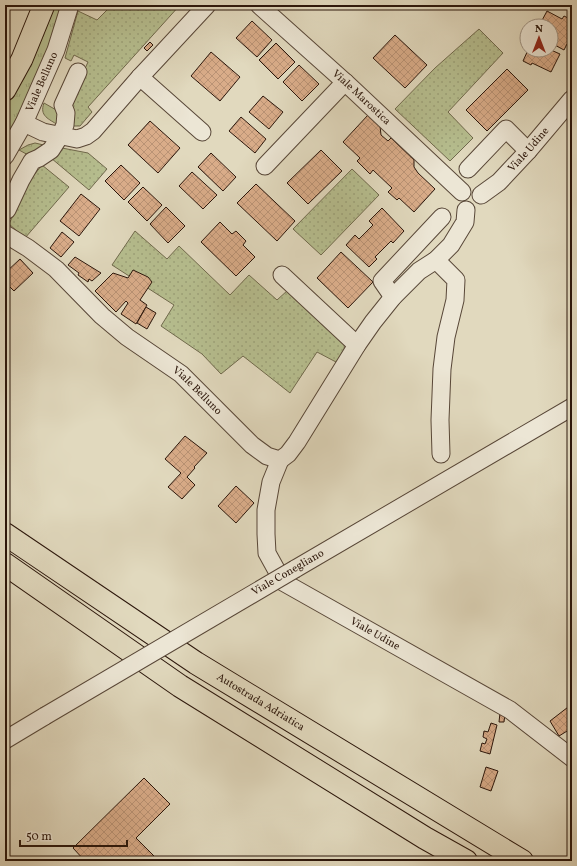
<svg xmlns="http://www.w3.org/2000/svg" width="577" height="866" font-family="Vollkorn,serif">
<defs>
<pattern id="grass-tufts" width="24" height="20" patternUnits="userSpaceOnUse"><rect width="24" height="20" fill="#b6be8f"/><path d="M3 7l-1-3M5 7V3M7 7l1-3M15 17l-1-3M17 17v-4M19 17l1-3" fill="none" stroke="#9da37a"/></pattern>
<pattern id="park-dots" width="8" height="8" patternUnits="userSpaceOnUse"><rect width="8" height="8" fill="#b6be8f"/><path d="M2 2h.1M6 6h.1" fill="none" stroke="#9da37a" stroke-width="1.8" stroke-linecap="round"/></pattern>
<pattern id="building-cross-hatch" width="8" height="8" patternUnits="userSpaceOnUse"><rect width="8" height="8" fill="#d9ac89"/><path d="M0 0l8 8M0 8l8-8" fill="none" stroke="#ba9375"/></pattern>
</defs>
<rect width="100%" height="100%" fill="#e1d9be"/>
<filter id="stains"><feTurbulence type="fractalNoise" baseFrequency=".005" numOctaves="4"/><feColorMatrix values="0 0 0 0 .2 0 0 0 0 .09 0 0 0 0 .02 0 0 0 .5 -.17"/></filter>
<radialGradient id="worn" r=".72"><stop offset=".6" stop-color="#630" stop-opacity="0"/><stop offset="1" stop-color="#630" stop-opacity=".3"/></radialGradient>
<g fill="url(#grass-tufts)" stroke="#706a4d">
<polygon points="52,5 63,5 36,82 5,144 5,107 24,78 38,45"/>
<path d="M44,103L58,111V125C49,119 39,116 44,103Z"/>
<polygon points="35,143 48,146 30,156 19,150 28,145"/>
</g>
<g fill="url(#park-dots)" stroke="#706a4d">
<polygon points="112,5 180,5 88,107 92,112 80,126 72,126 67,108 88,62 74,55 71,61 65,58 78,11 97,20"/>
<polygon points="479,29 503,53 448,112 473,138 450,161 395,109 435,68"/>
<polygon points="62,148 88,153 107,169 89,190 51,158"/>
<polygon points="42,165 69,187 25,238 9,224 30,180"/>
<polygon points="352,169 379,195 321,255 293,229"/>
<path d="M135,231L167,259L179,246L230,295L249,275L277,300L288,290L343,339C346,351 344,353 336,362L317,352L290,393L243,356L221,374L202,354L161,326L174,305L112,265Z"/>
</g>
<g fill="url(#building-cross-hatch)" stroke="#2b160b">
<polygon points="547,11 562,19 564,16 572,20 572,47 567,44 564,50 551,43 551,26 539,26"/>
<polygon points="252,21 272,40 257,57 236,38"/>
<polygon points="395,35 427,65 405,88 373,58"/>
<polygon points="150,42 153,45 147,51 144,48"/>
<polygon points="276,43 295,62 278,79 259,60"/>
<polygon points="528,50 551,50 560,54 551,72 532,63 531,65 523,61"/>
<polygon points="211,52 240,77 220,101 191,76"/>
<polygon points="299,65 319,84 302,101 283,82"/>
<polygon points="507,69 528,90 487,131 466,110"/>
<polygon points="263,96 283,112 269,129 249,112"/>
<polygon points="368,115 380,126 381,135 388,141 391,138 414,160 414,167 418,173 435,189 414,212 399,198 397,200 388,192 392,188 373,170 370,174 357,161 360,158 343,142"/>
<polygon points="241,117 266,139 255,153 229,131"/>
<polygon points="150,121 180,148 158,173 128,145"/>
<polygon points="321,150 342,171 308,204 287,183"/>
<polygon points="211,153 236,177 223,191 198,167"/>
<polygon points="121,165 140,183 124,200 105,181"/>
<polygon points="192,172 217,195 203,209 179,186"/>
<polygon points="256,184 295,221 277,241 237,203"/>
<polygon points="143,187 162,205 147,221 128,202"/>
<polygon points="81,194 100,209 79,236 60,221"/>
<polygon points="166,207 185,226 168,243 150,224"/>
<polygon points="382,208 404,231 393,243 391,241 375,257 377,259 369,267 346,245 355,235 359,239 373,225 369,221"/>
<polygon points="220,222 232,234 236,231 246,241 243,245 255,257 236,276 201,242"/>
<polygon points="62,232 74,242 61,257 50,248"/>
<polygon points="341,252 373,282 348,308 317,278"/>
<polygon points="75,257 101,273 92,281 89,279 88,282 78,275 79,273 68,265"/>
<polygon points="20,259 33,273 14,291 7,284 5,286 5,273"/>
<polygon points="133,270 148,277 152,282 140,300 147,305 136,324 121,314 128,303 126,301 116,312 95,291 113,273 128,278"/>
<polygon points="146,307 156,313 147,329 137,323"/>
<polygon points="185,436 207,453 194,467 195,468 187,477 195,485 182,499 168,487 181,473 165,459"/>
<polygon points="236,486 254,503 236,523 218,506"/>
<polygon points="572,704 572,728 559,736 550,721"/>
<polygon points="500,713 505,714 504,722 499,722"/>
<polygon points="491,723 497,725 490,754 480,751 482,743 485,744 487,739 483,737 484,731 488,732"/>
<polygon points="486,767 498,771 491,791 480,787"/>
<polygon points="144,778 170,804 136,838 159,861 85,861 73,848"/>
</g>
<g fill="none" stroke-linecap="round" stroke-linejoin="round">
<defs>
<g id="minor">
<path id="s1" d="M259,5L345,82L462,192"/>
<polyline points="140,77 202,132"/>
<polyline points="24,123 43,132 77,139 86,136 93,131 140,77 155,61 207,5"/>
<path id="s2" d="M5,156L24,123L56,50L70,5"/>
<polyline points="265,166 345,82"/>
<polyline points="468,169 506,129 528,151"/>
<path id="s3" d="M481,195L499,182L528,151L572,99"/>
<polyline points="7,210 21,180 32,161 39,158 51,150 60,136 65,125 66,113 63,105 78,72"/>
<path id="s4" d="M5,234L28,248L56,269L102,316L127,337L181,374L252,445L267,456L280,460L288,454L297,442L357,345L373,322L393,297L419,271L436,260L451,245L465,222L466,210"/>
<polyline points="436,260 456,280 455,300 446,337 442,369 440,420 441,454"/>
<polyline points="282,275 357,345"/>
<polyline points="393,297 382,281 442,217"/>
<path id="s5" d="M280,460L271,482L266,510V534L267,553L283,582L510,710L572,758"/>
<polyline points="295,569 572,407"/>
<polyline points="5,740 45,716"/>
</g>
<polyline id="major" points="5,90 22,59 44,5"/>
<g id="highway">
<path id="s6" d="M5,534L196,663L522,861"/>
<polyline points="5,564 180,686 425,838 466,861"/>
</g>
</defs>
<use href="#minor" stroke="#584738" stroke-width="19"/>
<use href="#major" stroke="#2b160b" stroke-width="23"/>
<use href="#highway" stroke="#2b160b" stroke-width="24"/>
<use href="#minor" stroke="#ece6d5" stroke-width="17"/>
<use href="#major" stroke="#e1d9be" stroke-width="21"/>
<use href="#highway" stroke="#e1d9be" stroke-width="22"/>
<defs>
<polyline id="minor-bridge" points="45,716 295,569"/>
</defs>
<use href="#minor-bridge" stroke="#584738" stroke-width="19" stroke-linecap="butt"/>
<use href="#minor-bridge" stroke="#ece6d5" stroke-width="17"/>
</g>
<g text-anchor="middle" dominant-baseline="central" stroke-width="3" stroke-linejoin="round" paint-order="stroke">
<g font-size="11" fill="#2b160b" stroke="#ece6d5">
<text stroke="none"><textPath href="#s2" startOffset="83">Viale Belluno</textPath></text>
<text stroke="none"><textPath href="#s1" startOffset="138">Viale Marostica</textPath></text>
<text stroke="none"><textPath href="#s3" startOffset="66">Viale Udine</textPath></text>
<text stroke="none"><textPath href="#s4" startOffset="249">Viale Belluno</textPath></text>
<text transform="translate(288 573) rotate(-30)">Viale Conegliano</text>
<text stroke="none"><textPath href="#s5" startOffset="234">Viale Udine</textPath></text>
<text stroke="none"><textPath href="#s6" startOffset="306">Autostrada Adriatica</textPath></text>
</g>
</g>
<rect width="577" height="866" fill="none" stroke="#e1d9be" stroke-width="20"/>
<rect x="6" y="6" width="565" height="854" fill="none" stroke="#2b160b" stroke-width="2"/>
<rect x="10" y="10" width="557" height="846" fill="none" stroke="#2b160b"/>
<g transform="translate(539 38)"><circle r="19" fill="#ece6d5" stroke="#9f9384"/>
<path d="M0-3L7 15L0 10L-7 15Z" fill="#8f2418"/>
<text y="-6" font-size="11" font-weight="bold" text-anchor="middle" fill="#2b160b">N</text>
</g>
<path d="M20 840v6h107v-6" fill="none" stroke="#2b160b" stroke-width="2"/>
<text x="26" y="840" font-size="12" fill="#2b160b" stroke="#ece6d5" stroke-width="3" paint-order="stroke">50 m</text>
<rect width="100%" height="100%" filter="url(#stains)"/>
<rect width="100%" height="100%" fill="url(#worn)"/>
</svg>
